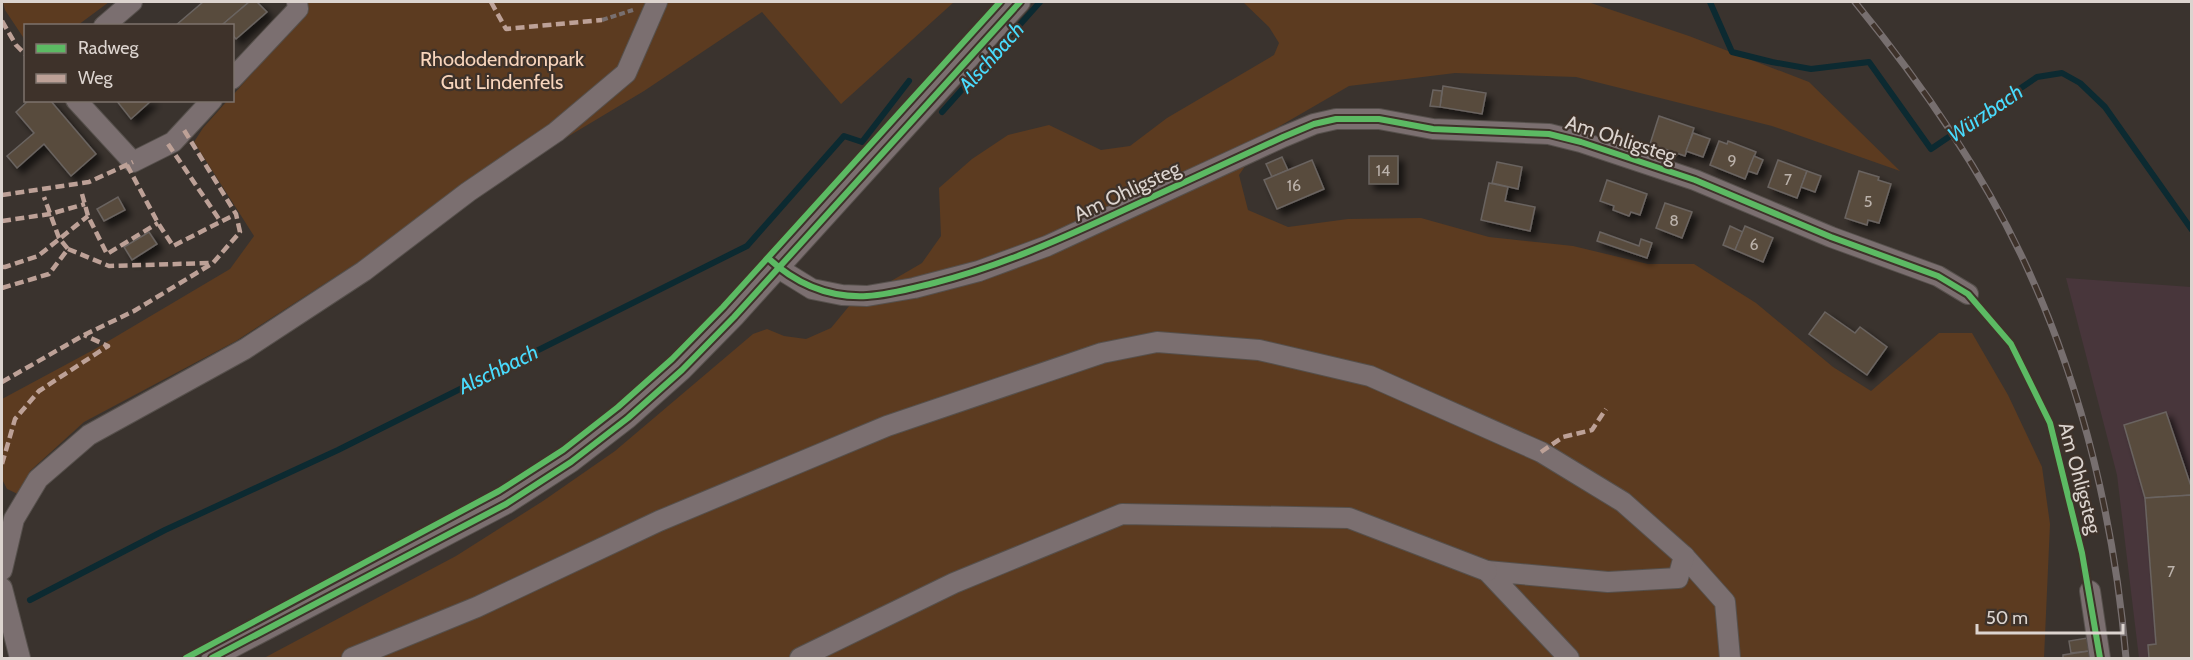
<svg xmlns="http://www.w3.org/2000/svg" width="2193" height="660" font-family="Cabin,sans-serif">
<defs>
<filter id="shadow"><feDropShadow dx="5.5" dy="5.5" stdDeviation="3" flood-color="#0009"/></filter>
</defs>
<rect width="100%" height="100%" fill="#3a332e"/>
<polygon fill="#48363b" points="2066,278 2191,287 2191,658 2139,658 2117,475"/>
<g fill="#5c3b20">
<polygon points="3,2 109,2 78,25 26,26 25,40 5,10"/>
<polygon points="302,2 954,2 841,104 762,12 644,91 355,264 236,341 84,422 30,471 20,495 7,489 2,479 2,399 95,349 230,269 254,236 194,142 203,128 227,101 232,100 233,95 305,13"/>
<polygon points="1243,2 1588,2 1689,36 1809,82 1900,171 1772,126 1576,77 1455,73 1349,86 1268,133 1239,175 1248,210 1288,227 1348,219 1421,218 1489,237 1573,246 1648,264 1694,264 1756,303 1833,367 1871,391 1939,333 1972,333 2008,395 2042,467 2050,524 2044,658 264,658 456,556 543,501 615,451 753,334 767,329 784,336 806,339 831,328 850,305 922,263 941,236 939,188 972,159 1008,135 1049,125 1101,150 1130,146 1167,118 1274,55 1279,43 1269,27"/>
</g>
<g fill="none" stroke-linecap="round" stroke-linejoin="round">
<g stroke="#0c2a31" stroke-width="6">
<polyline points="1710,2 1732,52 1772,62 1811,69 1869,62 1931,149 2037,77 2062,73 2080,83 2105,107 2192,230"/>
<polyline points="942,112 1040,2"/>
<polyline points="30,600 165,530 338,450 747,246 844,136 862,142 909,81"/>
</g>
</g>
<g fill="#584b3e" stroke="#6a6460" stroke-width="1.5" filter="url(#shadow)">
<polygon points="203,2 249,2 221,26 175,26"/>
<polygon points="249,2 257,2 267,12 236,39 232,34 232,26 223,24"/>
<polygon points="1443,86 1486,93 1482,114 1440,107"/>
<polygon points="1433,90 1442,91 1440,107 1430,106"/>
<polygon points="29,100 50,100 96,154 71,176 44,144 17,168 7,156 34,133 16,112"/>
<polygon points="116,100 152,100 131,119"/>
<polygon points="1659,116 1694,128 1685,156 1650,144"/>
<polygon points="1693,133 1710,139 1703,157 1686,151"/>
<polygon points="1719,141 1727,144 1728,141 1756,152 1745,179 1710,165"/>
<rect x="1369" y="156" width="29" height="28"/>
<polygon points="1754,156 1763,160 1757,174 1748,171"/>
<polygon points="1282,157 1288,170 1272,177 1266,164"/>
<polygon points="1312,160 1324,189 1277,209 1264,180"/>
<polygon points="1778,160 1807,171 1797,198 1768,187"/>
<polygon points="1497,162 1522,167 1518,189 1492,183"/>
<polygon points="1807,171 1821,176 1815,192 1801,187"/>
<polygon points="1859,171 1879,177 1878,180 1891,184 1879,223 1868,220 1867,225 1845,218"/>
<polygon points="1607,180 1647,194 1640,215 1631,212 1629,216 1613,210 1614,206 1600,201"/>
<polygon points="1489,183 1508,187 1505,201 1535,207 1530,231 1481,220"/>
<polygon points="118,197 125,210 104,221 97,209"/>
<polygon points="1665,203 1692,212 1682,238 1656,228"/>
<polygon points="1730,226 1743,232 1735,250 1723,245"/>
<polygon points="1745,226 1773,238 1763,262 1735,250"/>
<polygon points="149,232 157,244 132,260 124,247"/>
<polygon points="1600,232 1639,246 1641,239 1652,243 1647,258 1597,241"/>
<polygon points="1825,312 1855,333 1860,327 1887,347 1867,375 1809,334"/>
<polygon points="2166,412 2192,489 2192,495 2145,498 2124,425"/>
<polygon points="2192,495 2192,658 2149,658 2148,645 2156,644 2145,498"/>
<polygon points="2087,638 2089,651 2071,653 2069,641"/>
<polygon points="2089,651 2090,658 2063,658 2063,655"/>
</g>
<g fill="none" stroke-linecap="round" stroke-linejoin="round">
<defs>
<g id="minor">
<polyline points="104,26 132,2"/>
<polyline points="232,79 298,9 297,2"/>
<polyline points="76,100 133,162 173,142 212,100"/>
<polyline points="778,268 812,289 842,295 867,296 914,288 979,271 1047,246 1283,137 1314,124 1336,119 1379,119 1433,129 1549,134 1581,142 1695,180 1831,237 1938,276 1968,294"/>
<polyline points="1684,556 1725,602 1730,658"/>
<polyline points="2,570 14,519 38,479 89,435 245,349 364,271 468,192 556,132 626,73 657,2"/>
<polyline points="2,588 20,658"/>
<polyline points="2090,591 2100,658"/>
<polyline points="212,658 506,504 571,462 628,418 682,370 734,317 1020,2"/>
<polyline points="352,658 477,607 659,521 887,426 1102,353 1157,342 1259,350 1370,376 1541,452 1623,502 1684,556 1678,578 1608,582 1487,571 1569,658"/>
<polyline points="800,658 954,583 1122,514 1349,518 1487,571"/>
</g>
</defs>
<use href="#minor" stroke="#56504c" stroke-width="22"/>
<g stroke="#786f6f" stroke-width="4" stroke-dasharray="6 3" stroke-linecap="butt">
<polyline points="602,20 633,10"/>
<polyline points="1979,306 2011,344 2050,423 2086,573"/>
</g>
<use href="#minor" stroke="#7b6f70" stroke-width="20"/>
<defs>
<path id="rail" d="M1855,2C1922,84 1986,176 2029,272C2084,393 2115,527 2126,658"/>
</defs>
<use href="#rail" stroke="#776f6f" stroke-width="7"/>
<use href="#rail" stroke="#3e322a" stroke-width="4.5" stroke-dasharray="14" stroke-linecap="butt"/>
<g stroke="#bda197" stroke-width="4.5" stroke-dasharray="9 4.5" stroke-linecap="butt">
<polyline points="491,2 506,29 602,20"/>
<polyline points="2,21 16,45 26,55"/>
<polyline points="168,144 221,222"/>
<polyline points="127,165 158,223 173,246 236,214"/>
<polyline points="82,194 88,216 107,254 158,223"/>
<polyline points="2,195 89,182 133,162"/>
<polyline points="2,221 50,214 85,204"/>
<polyline points="68,249 109,266 211,263"/>
<polyline points="2,267 5,267 38,256 88,216"/>
<polyline points="2,288 49,274 68,249 59,238 44,197"/>
<polyline points="2,382 84,335 134,311 213,263 240,232 236,214 184,130"/>
<polyline points="1541,452 1563,437 1592,430 1606,409"/>
<polyline points="2,464 15,419 39,391 108,346 84,335"/>
</g>
<defs>
<g id="cycleway">
<path d="M768,258C796,284 828,298 867,296C889,295 913,288 934,283C997,267 1054,242 1113,215C1170,189 1226,163 1283,137L1314,124L1336,119H1379L1433,129L1549,134L1581,142L1695,180L1831,237L1938,276L1968,294L2011,344L2050,423L2082,553L2100,658"/>
<polyline points="186,658 499,491 563,450 618,407 672,359 723,307 1000,2"/>
<polyline points="212,658 506,504 571,462 628,418 682,370 734,317 1020,2"/>
</g>
</defs>
<use href="#cycleway" stroke="#3e322a" stroke-width="10"/>
<use href="#cycleway" stroke="#5cba63" stroke-width="6"/>
</g>
<g text-anchor="middle" dominant-baseline="central" stroke-width="4.5" stroke-linejoin="round" paint-order="stroke">
<g font-size="16" fill="#bbb2ab">
<text x="1732" y="160">9</text>
<text x="1383" y="170">14</text>
<text x="1788" y="179">7</text>
<text x="1294" y="185">16</text>
<text x="1868" y="201">5</text>
<text x="1674" y="220">8</text>
<text x="1754" y="244">6</text>
<text x="2171" y="571">7</text>
</g>
<g font-size="20" fill="#f8d5bc" stroke="#3e322a">
<text x="502" y="59">Rhododendronpark<tspan x="502" dy="23">Gut Lindenfels</tspan></text>
</g>
<g font-size="20" fill="#dcd4cf" stroke="#3e322a">
<text transform="translate(1621 139) rotate(18)">Am Ohligsteg</text>
<text transform="translate(1127 191) rotate(-25)">Am Ohligsteg</text>
<text transform="translate(2080 478) rotate(75)">Am Ohligsteg</text>
</g>
<g font-size="21" font-style="italic" fill="#49dbfd" stroke="#3e322a">
<text transform="translate(991 57) rotate(-48)">Alschbach</text>
<text transform="translate(1985 113) rotate(-34)">Würzbach</text>
<text transform="translate(498 369) rotate(-26)">Alschbach</text>
</g>
</g>
<rect width="2193" height="660" fill="none" stroke="#dcd4cf" stroke-width="6"/>
<rect x="24" y="24" width="210" height="78" fill="#3e322a" stroke="#7d736c" stroke-width="1.5"/>
<rect x="36" y="44" width="30" height="9" fill="#5cba63" stroke="#7d736c" stroke-width="1.5"/>
<text x="78" y="54" font-size="18" fill="#dcd4cf">Radweg</text>
<rect x="36" y="74" width="30" height="9" fill="#bda197" stroke="#7d736c" stroke-width="1.5"/>
<text x="78" y="84" font-size="18" fill="#dcd4cf">Weg</text>
<path d="M1977 624v9h146v-9" fill="none" stroke="#dcd4cf" stroke-width="3"/>
<text x="1986" y="624" font-size="18" fill="#dcd4cf" stroke="#3e322a" stroke-width="4.5" paint-order="stroke">50 m</text>
</svg>
